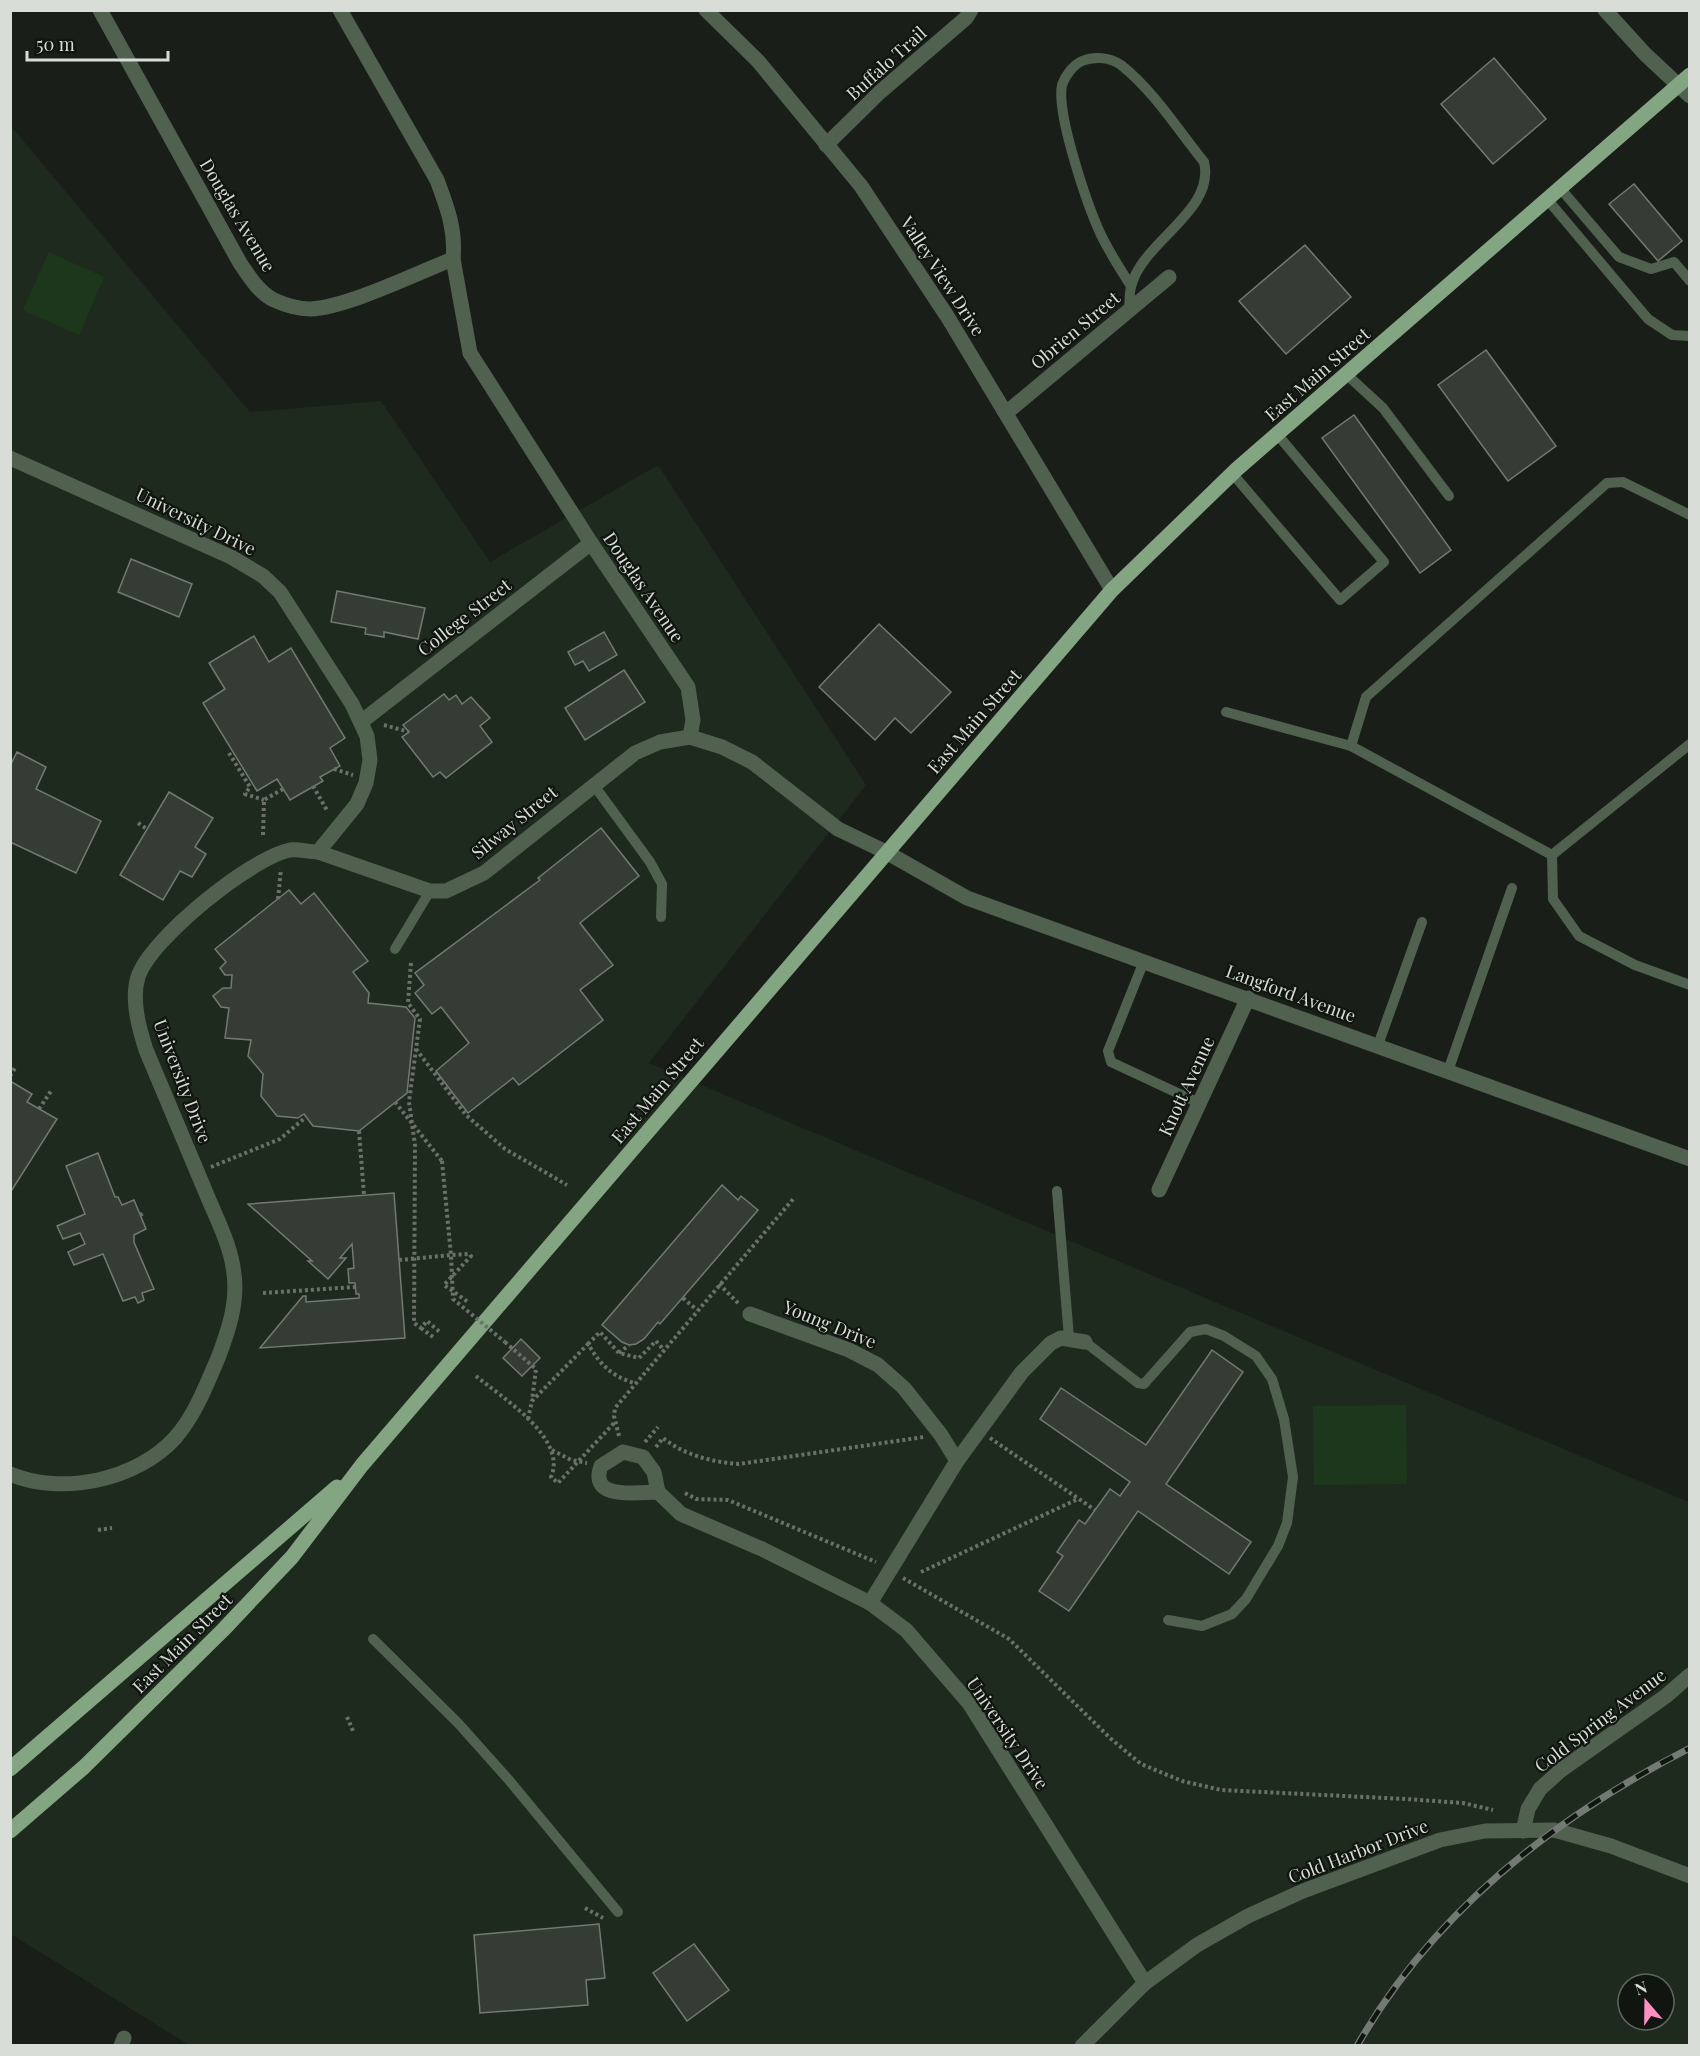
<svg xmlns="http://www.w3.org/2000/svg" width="1700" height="2056" font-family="'Playfair Display',serif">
<rect width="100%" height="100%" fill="#191f18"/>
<path fill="#1e2a1e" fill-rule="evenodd" d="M10,125L250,412L381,401L490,562L658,465L866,785L649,1063L1689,1502V2045H189L11,1934ZM1628,1984H1664V2020H1628Z"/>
<g fill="#1d371c">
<polygon points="49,252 104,277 79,335 23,310"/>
<polygon points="1406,1405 1407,1484 1314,1485 1313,1406"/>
</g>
<g fill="#343c34" stroke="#727a71" stroke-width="1.5">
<polygon points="1494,58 1546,119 1493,164 1441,104"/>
<polygon points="1634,184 1682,241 1658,261 1609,204"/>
<polygon points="1305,245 1351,297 1286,354 1239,301"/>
<polygon points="1486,350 1556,446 1508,481 1438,385"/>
<polygon points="1354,415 1451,550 1420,573 1322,438"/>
<polygon points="131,559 192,584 179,617 118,592"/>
<polygon points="337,591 425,608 418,639 384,632 384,637 365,634 366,628 331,622"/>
<polygon points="879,624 951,692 911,733 895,718 875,740 819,687"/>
<polygon points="604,632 617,655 589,671 583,661 575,665 568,652"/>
<polygon points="254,636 269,662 291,648 345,738 330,748 340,766 320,777 323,781 290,800 277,779 257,791 203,703 225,689 209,663"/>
<polygon points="624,670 645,702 585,740 565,708"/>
<polygon points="444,694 449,700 456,695 462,704 471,697 490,718 480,726 492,742 446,778 440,772 433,777 402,737 409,732 403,725"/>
<polygon points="17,752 46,767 36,789 101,821 76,873 10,842 10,766"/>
<polygon points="169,792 213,818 195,847 206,854 192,877 180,871 163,900 120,875"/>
<polygon points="601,828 639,876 580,923 613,965 580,990 603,1020 519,1085 513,1078 468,1113 436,1071 469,1043 441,1007 432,1014 415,993 424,985 415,973 540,880 538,878"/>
<polygon points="289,890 301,904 314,893 368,961 353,972 369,993 368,1003 406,1007 415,1018 407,1093 359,1131 313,1126 304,1114 298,1118 277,1116 261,1096 263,1074 248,1056 251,1040 225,1038 229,1008 221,1007 213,996 223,988 231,988 232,975 225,975 220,968 226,962 215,949"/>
<polygon points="10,1081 32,1094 27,1102 57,1119 10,1193"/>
<polygon points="98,1153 115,1197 118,1197 122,1205 134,1200 146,1229 134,1235 134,1242 154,1289 142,1293 144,1300 138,1303 135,1297 123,1301 103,1254 74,1265 68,1252 85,1244 80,1233 63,1239 57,1226 85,1214 66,1166"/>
<polygon points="722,1185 738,1200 741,1196 758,1210 660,1324 658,1322 644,1339 636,1344 629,1345 622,1342 602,1325"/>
<polygon points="394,1193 405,1338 260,1348 303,1296 306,1296 306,1302 359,1298 359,1294 356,1294 355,1283 349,1283 348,1269 354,1268 352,1244 340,1258 346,1258 328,1279 308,1261 312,1261 248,1204"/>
<polygon points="521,1339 540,1358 522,1376 503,1358"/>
<polygon points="1212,1350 1243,1372 1166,1484 1251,1542 1229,1574 1138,1511 1069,1611 1039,1591 1063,1556 1057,1552 1079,1520 1085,1524 1110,1489 1120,1496 1130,1482 1040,1419 1061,1388 1146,1445"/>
<polygon points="599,1924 605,1978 586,1980 588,2005 480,2013 474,1935"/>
<polygon points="694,1944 729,1990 687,2021 653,1973"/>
</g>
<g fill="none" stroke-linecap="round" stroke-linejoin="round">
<g stroke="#6b706a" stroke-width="4" stroke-dasharray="3 3" stroke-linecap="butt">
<polyline points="384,725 409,732"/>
<polyline points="229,753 250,787 245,794 264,800"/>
<polyline points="334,769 353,775"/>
<polyline points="313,786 328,812"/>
<polyline points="138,823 147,829"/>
<polyline points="263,835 264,800 283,789"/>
<polyline points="278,899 281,869"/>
<polyline points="411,963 408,1003 420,1019 409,1102 415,1145 414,1323 421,1328 427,1321 441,1333"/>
<polyline points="416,1049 466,1115 505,1149 567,1185"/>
<polyline points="10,1076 15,1068"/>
<polyline points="39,1109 51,1091"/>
<polyline points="359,1131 364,1195"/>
<polyline points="442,1161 451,1255 468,1254 471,1256 444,1285 468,1302"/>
<polyline points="211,1167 280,1139 306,1117"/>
<polyline points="140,1215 145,1212"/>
<polyline points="719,1284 740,1305"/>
<polyline points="263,1293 355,1287"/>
<polyline points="683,1298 697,1310"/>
<polyline points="421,1328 433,1337"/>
<polyline points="505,1342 536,1369 532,1401"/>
<polyline points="588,1344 600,1332 619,1353 639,1358 656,1341 663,1349"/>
<polyline points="619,1353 629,1345"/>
<path d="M476,1376C501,1397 568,1438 551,1477L558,1483L615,1422"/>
<path d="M528,1419L532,1401L588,1344C600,1364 611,1376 634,1383"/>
<polyline points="619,1436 614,1416 615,1408 794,1198"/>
<polyline points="990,1438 1095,1510"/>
<polyline points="645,1442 658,1427"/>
<path d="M656,1447L663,1438C684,1455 712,1462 739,1464L924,1437"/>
<polyline points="552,1450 571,1460 587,1463"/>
<polyline points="685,1493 696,1499 728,1500 876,1562"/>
<polyline points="98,1530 112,1528"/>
<polyline points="921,1572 1078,1499"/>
<polyline points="903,1578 1009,1639 1110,1738 1141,1764 1182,1781 1221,1790 1406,1799 1463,1803 1493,1810"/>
<polyline points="347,1717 354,1733"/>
<polyline points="585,1908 603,1918"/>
</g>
<g stroke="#516150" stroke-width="10">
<polyline points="1560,188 1619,257 1651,269 1674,262 1690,281"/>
<polyline points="1547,199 1648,319 1672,335 1690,336"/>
<path d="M1129,310C1130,303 1129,294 1131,287C1141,242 1216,211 1204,162C1178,130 1154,91 1121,65C1110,57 1094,56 1082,61C1073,65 1065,76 1062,85C1056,114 1088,207 1101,235C1110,253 1120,269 1131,286"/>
<polyline points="1346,374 1383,408 1449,496"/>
<polyline points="1232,473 1340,600 1384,562 1277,434"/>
<polyline points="1226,712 1351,746 1552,855 1690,744"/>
<polyline points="1351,746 1366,697 1607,483 1623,482 1690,515"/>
<polyline points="593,784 650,862 662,884 661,917"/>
<polyline points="1552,855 1553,899 1579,936 1635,965 1690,985"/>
<polyline points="395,949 430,891"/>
<polyline points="1144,961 1108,1051 1111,1062 1199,1103"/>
<polyline points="1378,1045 1422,922"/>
<polyline points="1448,1071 1512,888"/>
<polyline points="1057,1191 1069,1338"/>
<polyline points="1085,1342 1138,1383 1144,1384 1190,1332 1206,1329 1224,1336 1256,1356 1272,1379 1284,1419 1293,1477 1287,1523 1278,1546 1246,1599 1232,1614 1202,1626 1168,1620"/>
<polyline points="373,1639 458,1723 508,1779 618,1912"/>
</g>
<g stroke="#516150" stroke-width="15">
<path d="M100,10L240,263C249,276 259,293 274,300C285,305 298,309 310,309C346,308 417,273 453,259C456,230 447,207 437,180L340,10"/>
<polyline points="706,10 758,61 861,186 947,316 1112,590"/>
<polyline points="1605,10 1645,54 1690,96"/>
<polyline points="826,145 880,92 966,18 971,10"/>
<polyline points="453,259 470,353 591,543 688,687 693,720 690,737 722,747 752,762 838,829 886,852 967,898 1690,1159"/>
<polyline points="1006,413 1169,277"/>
<path d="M10,458L231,557L263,576L280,592L352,704L367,736L370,760L366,783L357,804L318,852C309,852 299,849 290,850C251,858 151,938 138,977C131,1000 139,1028 146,1050C165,1096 185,1142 204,1188C215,1216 231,1244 234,1274C238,1303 228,1332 218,1358C206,1386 195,1415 175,1438C137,1480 62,1496 10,1474"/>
<polyline points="361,722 591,543"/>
<polyline points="318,852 430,891 446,891 484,873 635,753 660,742 690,737"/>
<polyline points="1159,1190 1248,998"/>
<polyline points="750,1314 849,1350 878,1365 904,1388 941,1435 957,1461"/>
<path d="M623,1452L643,1457L654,1472L658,1492C638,1492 588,1501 601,1466Z"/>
<polyline points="658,1492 681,1514 762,1549 870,1603 906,1630 969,1703 1145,1983"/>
<polyline points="870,1603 957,1461 1022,1372 1051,1343 1061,1338 1085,1342"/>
<polyline points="1523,1831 1528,1809 1540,1789 1561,1770 1666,1696 1690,1675"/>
<polyline points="121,2046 124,2038"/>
<polyline points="1082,2046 1145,1983 1197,1945 1248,1916 1303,1891 1440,1840 1485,1831 1554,1830 1611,1846 1690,1876"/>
</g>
<g stroke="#84a582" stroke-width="15">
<polyline points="10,1769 337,1487"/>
<polyline points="10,1831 84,1767 223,1630 292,1557 362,1465 1112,590 1237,469 1690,75"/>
</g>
<defs>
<path id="rail" d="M1357,2046C1433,1912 1555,1817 1690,1748"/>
</defs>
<use href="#rail" stroke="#737973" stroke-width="7"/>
<use href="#rail" stroke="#10160f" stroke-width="4.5" stroke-dasharray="14" stroke-linecap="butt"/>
<g stroke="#6b706a" stroke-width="4" stroke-dasharray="3 3" stroke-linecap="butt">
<polyline points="395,1102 442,1161"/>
<polyline points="399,1260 451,1255 453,1299 505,1342"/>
</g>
</g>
<g text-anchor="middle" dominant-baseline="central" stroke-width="4.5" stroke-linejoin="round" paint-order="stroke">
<g font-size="18" fill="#d8ddd8" stroke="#10160f">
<text transform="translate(886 63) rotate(-42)">Buffalo Trail</text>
<text transform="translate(238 215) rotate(59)">Douglas Avenue</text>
<text transform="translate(943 276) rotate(57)">Valley View Drive</text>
<text transform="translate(1075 330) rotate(-40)">Obrien Street</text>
<text transform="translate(1317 374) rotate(-41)">East Main Street</text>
<text transform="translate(196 521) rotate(26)">University Drive</text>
<text transform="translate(644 587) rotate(56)">Douglas Avenue</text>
<text transform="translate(464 617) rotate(-38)">College Street</text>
<text transform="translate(974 721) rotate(-49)">East Main Street</text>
<text transform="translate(514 822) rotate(-39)">Silway Street</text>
<text transform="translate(1291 993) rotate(20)">Langford Avenue</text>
<text transform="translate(183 1081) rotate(69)">University Drive</text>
<text transform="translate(1186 1086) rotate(-65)">Knott Avenue</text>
<text transform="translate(657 1090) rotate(-50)">East Main Street</text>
<text transform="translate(830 1324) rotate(22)">Young Drive</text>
<text transform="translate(182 1643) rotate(-45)">East Main Street</text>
<text transform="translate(1600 1720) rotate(-37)">Cold Spring Avenue</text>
<text transform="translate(1008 1733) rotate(56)">University Drive</text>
<text transform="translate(1358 1851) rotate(-21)">Cold Harbor Drive</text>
</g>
</g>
<rect width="1700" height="2056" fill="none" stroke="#d8ddd8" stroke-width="24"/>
<g transform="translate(1646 2002) rotate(340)"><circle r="28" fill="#10160f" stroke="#60665f" stroke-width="1.5"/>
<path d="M0-4.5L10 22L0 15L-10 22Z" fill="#fd8ebf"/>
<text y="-9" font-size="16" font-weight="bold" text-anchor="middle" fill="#d8ddd8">N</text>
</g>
<path d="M27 51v9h141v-9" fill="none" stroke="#d8ddd8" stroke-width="3"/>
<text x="36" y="51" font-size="18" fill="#d8ddd8" stroke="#10160f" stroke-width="4.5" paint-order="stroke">50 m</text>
</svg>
